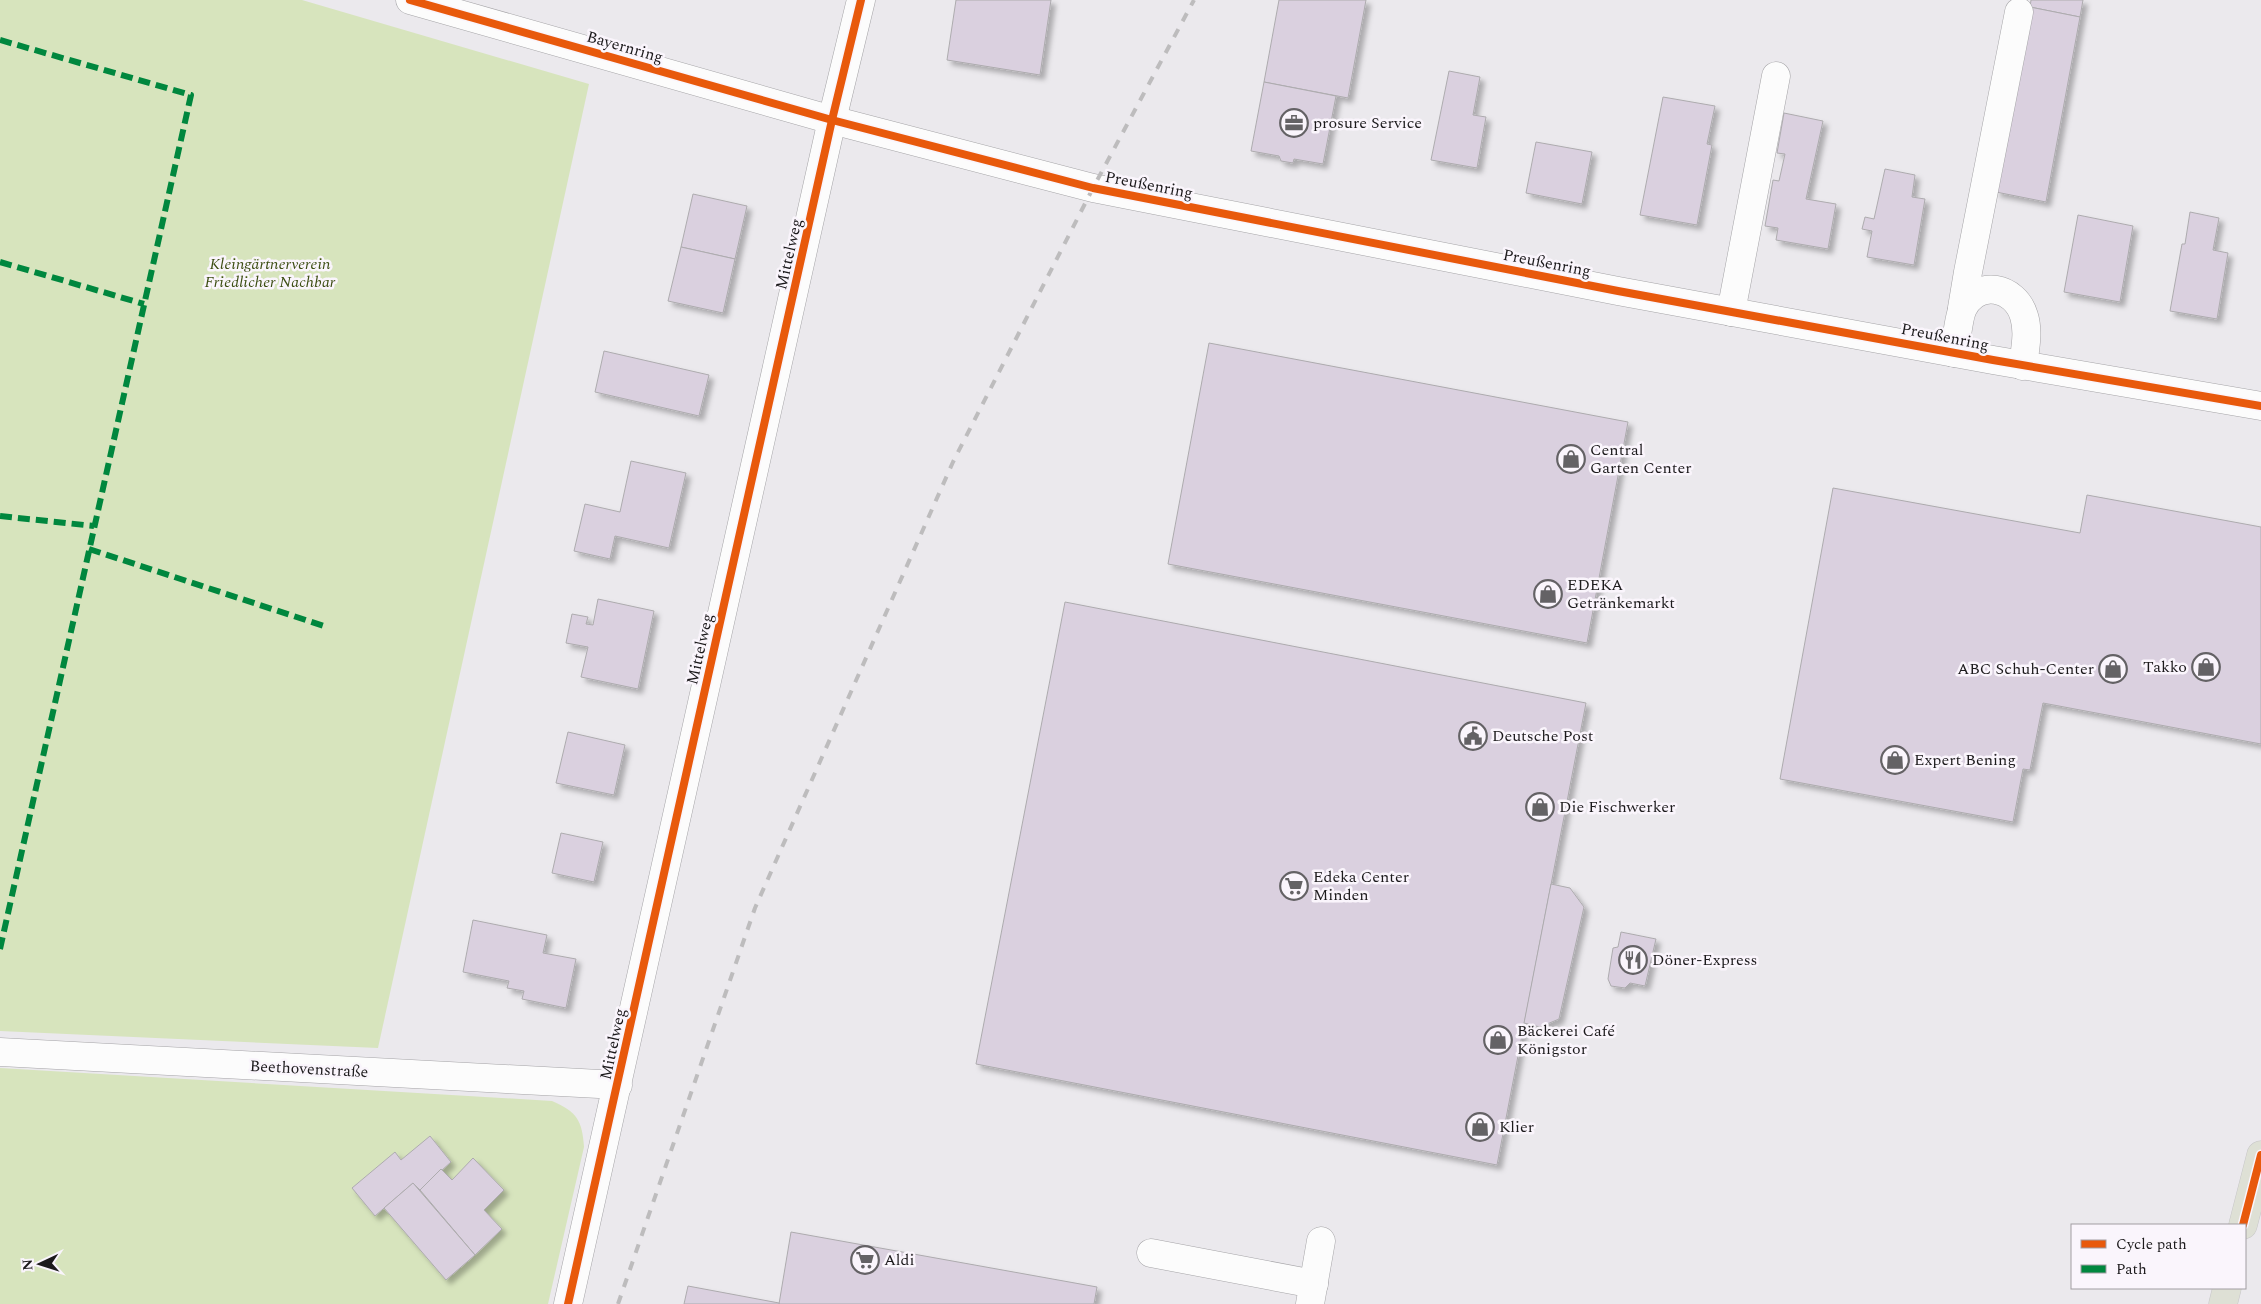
<svg xmlns="http://www.w3.org/2000/svg" width="2261" height="1304" font-family="Spectral,serif">
<defs>
<filter id="shadow"><feDropShadow dx="4.5" dy="4.5" stdDeviation="2.5" flood-color="#0004"/></filter>
</defs>
<rect width="100%" height="100%" fill="#ebe9ed"/>
<g fill="#d7e4bd">
<polygon points="0,0 302,0 589,84 378,1048 0,1031"/>
<path d="M0,1068L552,1101C577,1112 582,1120 584,1147L548,1304H0Z"/>
</g>
<g fill="#dad0df" stroke="#adabae" filter="url(#shadow)">
<polygon points="956,0 1051,0 1040,75 947,60"/>
<polygon points="1279,0 1366,0 1348,98 1264,82"/>
<polygon points="2031,0 2083,0 2080,17 2030,7"/>
<polygon points="2030,7 2080,17 2046,202 1996,192"/>
<polygon points="1449,71 1480,77 1473,115 1486,117 1477,168 1431,160"/>
<polygon points="1264,82 1336,96 1323,164 1294,159 1293,163 1281,161 1279,156 1251,151"/>
<polygon points="1663,97 1715,106 1707,144 1712,145 1697,225 1640,215"/>
<polygon points="1784,113 1823,121 1806,199 1836,204 1828,249 1776,240 1778,228 1765,226 1773,180 1779,181 1785,154 1777,153"/>
<polygon points="1536,142 1592,152 1582,204 1526,193"/>
<polygon points="1885,169 1915,175 1912,197 1925,199 1914,265 1867,257 1872,231 1862,229 1865,217 1874,219"/>
<polygon points="693,194 747,206 735,259 681,247"/>
<polygon points="2190,212 2219,218 2213,250 2228,253 2217,319 2170,311 2182,244 2185,244"/>
<polygon points="2078,215 2133,226 2120,302 2064,292"/>
<polygon points="681,247 735,259 723,313 668,301"/>
<polygon points="1209,343 1628,422 1587,643 1168,564"/>
<polygon points="604,351 709,375 699,416 595,392"/>
<polygon points="631,461 686,473 669,548 615,536 610,559 574,551 585,504 620,512"/>
<polygon points="1833,488 2080,533 2087,495 2261,527 2261,744 2043,703 2030,770 2023,769 2013,822 1780,779"/>
<polygon points="598,599 654,611 638,689 581,677 588,647 566,643 572,614 588,617 586,624 593,625"/>
<polygon points="1065,602 1586,703 1497,1165 976,1064"/>
<polygon points="568,732 625,745 614,795 556,783"/>
<polygon points="561,833 603,842 594,882 552,873"/>
<polygon points="1551,884 1570,888 1584,907 1559,1019 1540,1027 1524,1023"/>
<polygon points="473,920 547,935 543,953 576,959 566,1008 522,999 524,991 507,988 509,981 463,972"/>
<polygon points="1621,932 1656,939 1645,986 1630,983 1625,988 1611,986 1608,979 1613,948 1618,947"/>
<polygon points="430,1136 451,1162 420,1190 413,1183 375,1216 352,1188 395,1152 401,1160"/>
<polygon points="473,1158 504,1190 484,1210 502,1229 475,1255 420,1190 441,1169 452,1180"/>
<polygon points="413,1183 475,1255 446,1280 384,1208"/>
<polygon points="791,1232 1097,1287 1094,1304 779,1304"/>
<polygon points="688,1286 779,1303 779,1304 684,1304"/>
</g>
<g fill="none" stroke-linecap="round" stroke-linejoin="round">
<defs>
<g id="minor">
<polyline points="410,0 832,120 1093,188 1618,291 1993,360 2261,406"/>
<polyline points="1962,308 1968,272 2019,12"/>
<polyline points="1731,312 1776,76"/>
<path d="M1954,353C1957,341 1958,318 1963,308C1978,279 2015,286 2024,316C2029,332 2025,349 2023,366"/>
<polyline points="0,1052 618,1085"/>
<polyline points="1151,1253 1314,1284"/>
<polyline points="568,1304 832,120 861,0"/>
<polyline points="1310,1304 1321,1241"/>
</g>
<g id="major">
<polyline points="2243,1225 2261,1155"/>
<polyline points="2223,1304 2227,1288"/>
</g>
</defs>
<use href="#minor" stroke="#a5a4a7" stroke-width="29"/>
<use href="#major" stroke="#c6c5c7" stroke-width="29"/>
<use href="#minor" stroke="#fcfcfc" stroke-width="28"/>
<use href="#major" stroke="#dee0d5" stroke-width="28"/>
<polyline stroke="#bdbcbd" stroke-width="4" stroke-dasharray="9 9" stroke-linecap="butt" points="618,1304 755,908 953,462 1093,188 1194,0"/>
<g stroke="#00873e" stroke-width="6" stroke-dasharray="12 6" stroke-linecap="butt">
<polyline points="0,40 191,95 0,949"/>
<polyline points="0,262 144,304"/>
<polyline points="0,516 94,526"/>
<polyline points="89,549 324,626"/>
</g>
<defs>
<g id="cycleway">
<polyline points="410,0 832,120 1093,188 1618,291 1993,360 2261,406"/>
<polyline points="2243,1225 2261,1155"/>
<polyline points="568,1304 832,120 861,0"/>
</g>
</defs>
<use href="#cycleway" stroke="#faf5fc" stroke-width="11"/>
<use href="#cycleway" stroke="#e8590c" stroke-width="8"/>
</g>
<defs>
<symbol id="office-ring" viewBox="-11 -11 22 22"><circle r="9.5" fill="#faf5fc" stroke="#646265" stroke-width="1.5"/><path d="M-6-3h4V-5.5h4V-3h4V5H-6ZM-1-4.5V-3h2v-1.5ZM-6 0V1H6V0Z" fill="#646265"/></symbol>
<symbol id="shop-ring" viewBox="-11 -11 22 22"><circle r="9.5" fill="#faf5fc" stroke="#646265" stroke-width="1.5"/><path d="M-5-2.5h2.3a2.7 3.5 0 0 1 5.4 0H5L5.5 6h-11ZM-1.5-2.5h3a1.5 2.3 0 0 0-3 0Z" fill="#646265"/></symbol>
<symbol id="civic-ring" viewBox="-11 -11 22 22"><circle r="9.5" fill="#faf5fc" stroke="#646265" stroke-width="1.5"/><path d="M-.6-6.5H3V-4.5H.6V-3L4-1V1h2V6H-6V1h2V-1L-.6-3ZM-1.2 2.5V6h2.4V2.5Z" fill="#646265"/></symbol>
<symbol id="supermarket-ring" viewBox="-11 -11 22 22"><circle r="9.5" fill="#faf5fc" stroke="#646265" stroke-width="1.5"/><path d="M-6-5.5h2.5l.6 2H6L4.5 2H-2.5L-4.4-4H-6ZM-1.5 3.2a1.3 1.3 0 1 0 .1 0ZM3 3.2a1.3 1.3 0 1 0 .1 0Z" fill="#646265"/></symbol>
<symbol id="restaurant-ring" viewBox="-11 -11 22 22"><circle r="9.5" fill="#faf5fc" stroke="#646265" stroke-width="1.5"/><path d="M-5-6h1v4h1v-4h1v4h1v-4h1v5L-1.5 .5V6h-2V.5L-5-1ZM5-6V6H3V1.5H1.5Q1.5-4 5-6Z" fill="#646265"/></symbol>
</defs>
<g fill-rule="evenodd">
<use href="#office-ring" x="1278" y="107" width="32" height="32"/>
<use href="#shop-ring" x="1555" y="443" width="32" height="32"/>
<use href="#shop-ring" x="1532" y="578" width="32" height="32"/>
<use href="#shop-ring" x="2190" y="651" width="32" height="32"/>
<use href="#shop-ring" x="2097" y="653" width="32" height="32"/>
<use href="#civic-ring" x="1457" y="720" width="32" height="32"/>
<use href="#shop-ring" x="1879" y="744" width="32" height="32"/>
<use href="#shop-ring" x="1524" y="791" width="32" height="32"/>
<use href="#supermarket-ring" x="1278" y="870" width="32" height="32"/>
<use href="#restaurant-ring" x="1617" y="944" width="32" height="32"/>
<use href="#shop-ring" x="1482" y="1024" width="32" height="32"/>
<use href="#shop-ring" x="1464" y="1111" width="32" height="32"/>
<use href="#supermarket-ring" x="849" y="1244" width="32" height="32"/>
</g>
<g text-anchor="middle" dominant-baseline="central" stroke-width="5" stroke-linejoin="round" paint-order="stroke">
<g font-size="16" fill="#1c1a1c" stroke="#faf5fc">
<text transform="translate(625 47) rotate(16)">Bayernring</text>
<text transform="translate(1149 185) rotate(11)">Preußenring</text>
<text transform="translate(789 254) rotate(-77)">Mittelweg</text>
<text transform="translate(1547 263) rotate(11)">Preußenring</text>
<text transform="translate(1945 337) rotate(11)">Preußenring</text>
<text transform="translate(700 649) rotate(-77)">Mittelweg</text>
<text transform="translate(613 1044) rotate(-78)">Mittelweg</text>
<text transform="translate(309 1069) rotate(3)">Beethovenstraße</text>
</g>
<g font-size="16" fill="#1c1a1c" stroke="#faf5fc" text-anchor="start">
<text x="1313" y="123">prosure Service</text>
<text x="1590" y="450">Central<tspan x="1590" dy="18">Garten Center</tspan></text>
<text x="1567" y="585">EDEKA<tspan x="1567" dy="18">Getränkemarkt</tspan></text>
<text x="2187" y="667" text-anchor="end">Takko</text>
<text x="2094" y="669" text-anchor="end">ABC Schuh-Center</text>
<text x="1492" y="736">Deutsche Post</text>
<text x="1914" y="760">Expert Bening</text>
<text x="1559" y="807">Die Fischwerker</text>
<text x="1313" y="877">Edeka Center<tspan x="1313" dy="18">Minden</tspan></text>
<text x="1652" y="960">Döner-Express</text>
<text x="1517" y="1031">Bäckerei Café<tspan x="1517" dy="18">Königstor</tspan></text>
<text x="1499" y="1127">Klier</text>
<text x="884" y="1260">Aldi</text>
</g>
<g font-size="16" font-style="italic" fill="#3d4e13" stroke="#faf5fc">
<text x="270" y="264">Kleingärtnerverein<tspan x="270" dy="18">Friedlicher Nachbar</tspan></text>
</g>
</g>
<rect x="2071" y="1224" width="175" height="65" fill="#faf5fc" stroke="#a19da2"/>
<rect x="2081" y="1240" width="25" height="8" fill="#e8590c" stroke="#a19da2"/>
<text x="2116" y="1249" font-size="15" fill="#1c1a1c">Cycle path</text>
<rect x="2081" y="1265" width="25" height="8" fill="#00873e" stroke="#a19da2"/>
<text x="2116" y="1274" font-size="15" fill="#1c1a1c">Path</text>
<g transform="translate(40 1264) rotate(266)" stroke="#faf5fc" stroke-width="4" paint-order="stroke">
<path d="M0-4L9 19L0 12L-9 19Z" fill="#1c1a1c"/>
<text y="-8" font-size="14" font-weight="bold" text-anchor="middle" fill="#1c1a1c">N</text>
</g>
</svg>
